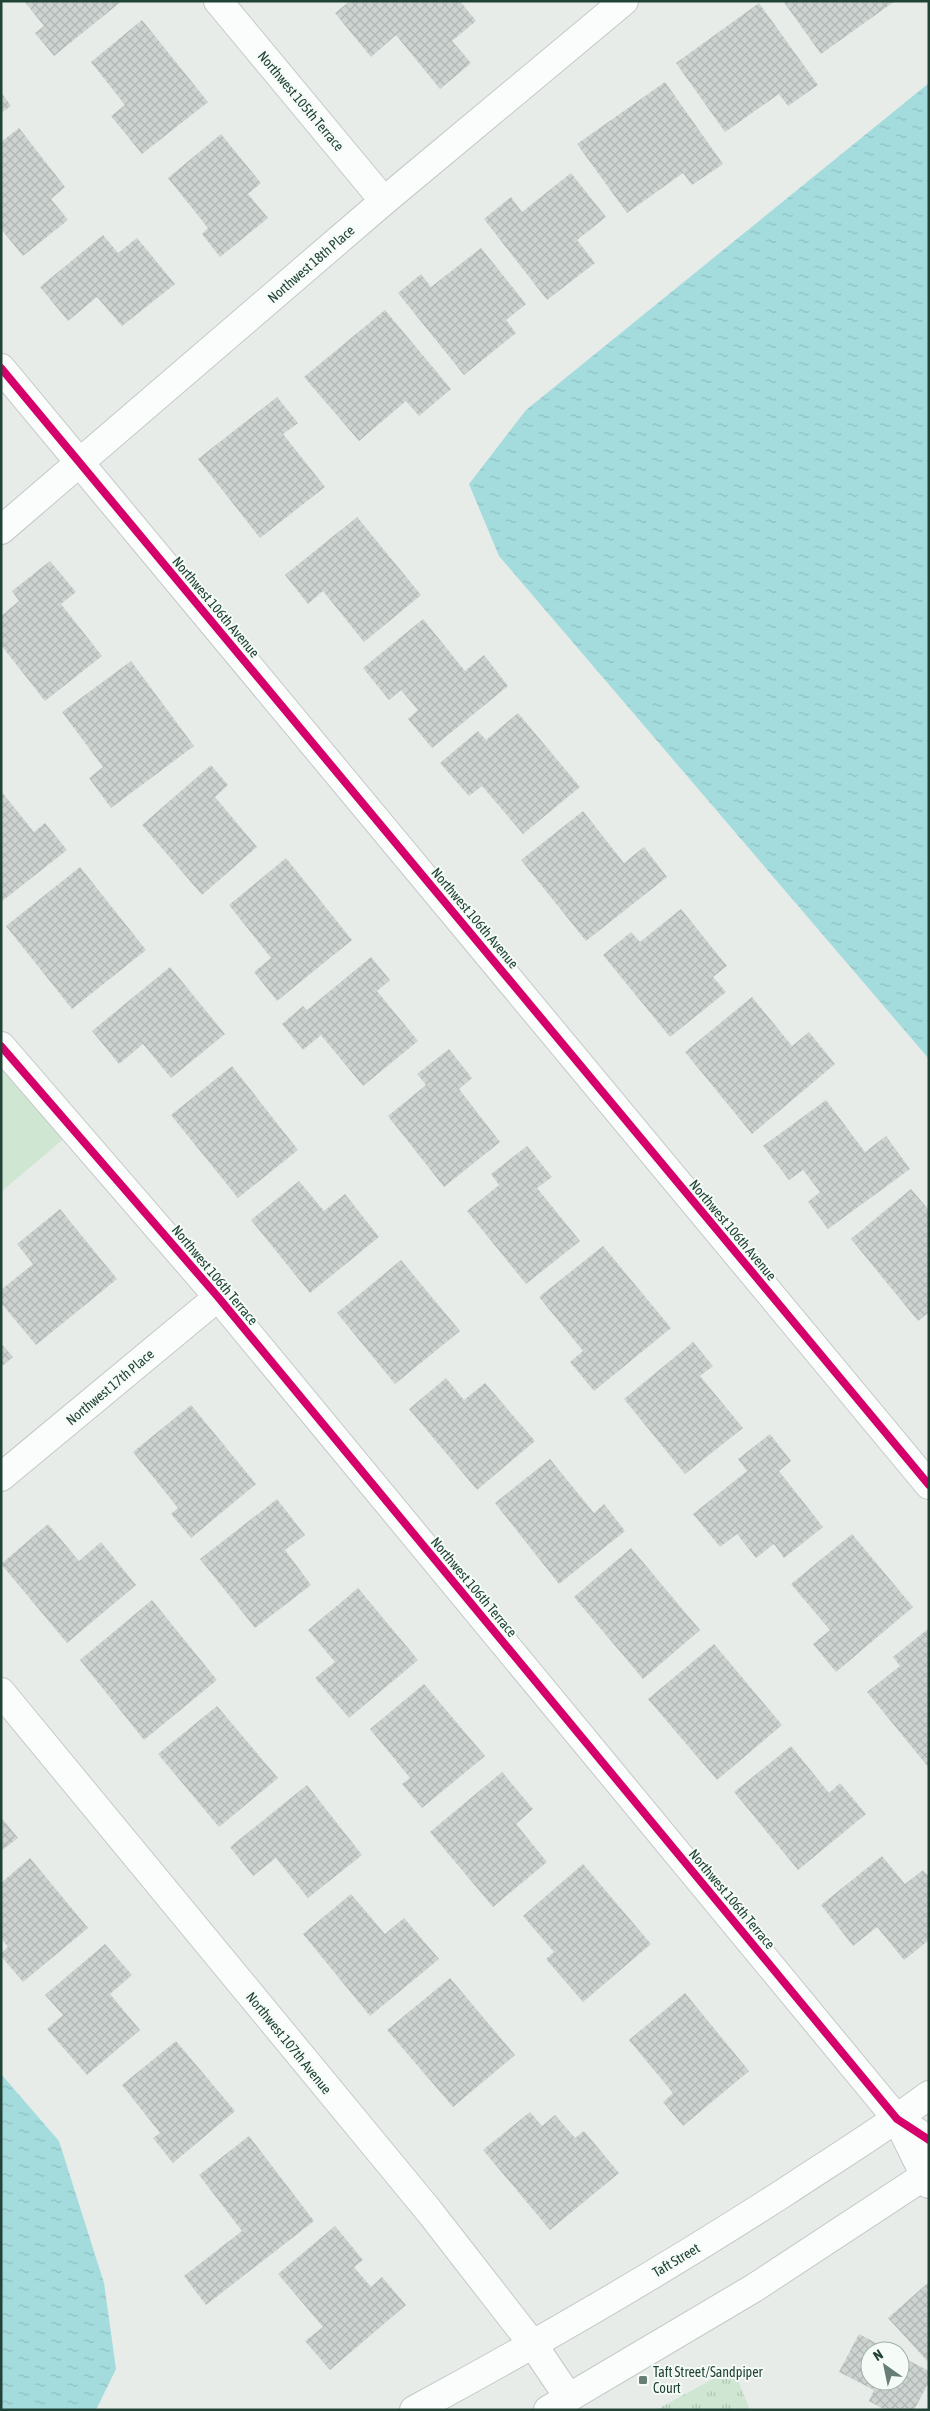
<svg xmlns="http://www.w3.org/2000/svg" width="930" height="2411" font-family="'Asap Condensed',sans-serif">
<defs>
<pattern id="grass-tufts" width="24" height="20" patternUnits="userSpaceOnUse" patternTransform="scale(1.25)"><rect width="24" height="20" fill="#cfe6d3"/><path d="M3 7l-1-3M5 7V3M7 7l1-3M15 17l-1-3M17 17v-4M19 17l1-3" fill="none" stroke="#b1c6b6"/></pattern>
<pattern id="water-ripples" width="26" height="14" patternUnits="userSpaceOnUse" patternTransform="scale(1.25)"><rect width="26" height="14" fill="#a4dcde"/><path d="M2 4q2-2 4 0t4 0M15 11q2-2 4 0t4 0" fill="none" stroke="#8dbebf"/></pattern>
<pattern id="building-cross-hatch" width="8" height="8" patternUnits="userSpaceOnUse" patternTransform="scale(1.25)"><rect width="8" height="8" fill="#cdd3d0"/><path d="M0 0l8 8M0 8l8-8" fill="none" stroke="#b0b6b3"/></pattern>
</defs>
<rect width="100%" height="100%" fill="#e7ece9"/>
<polygon fill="url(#grass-tufts)" points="733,2368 750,2410 656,2410"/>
<polygon fill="#cfe6d3" points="1,1046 74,1130 1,1192"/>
<g fill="url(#water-ripples)">
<polygon points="929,83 929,1059 499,556 469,484 526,410"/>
<polygon points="1,2074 59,2141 104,2283 116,2369 96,2410 1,2410"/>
</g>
<g fill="url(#building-cross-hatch)">
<polygon points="24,1 122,1 54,56 35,33 44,26"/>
<polygon points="350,1 460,1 476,21 452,41 471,63 440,89 396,35 371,57 335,13"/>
<polygon points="783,1 895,1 821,54"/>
<polygon points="759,3 818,85 788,106 779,94 725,132 676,63"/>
<polygon points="142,20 208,102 142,154 111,116 125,105 91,62"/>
<polygon points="665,82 723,164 692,185 683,173 627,213 577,144"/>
<polygon points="1,92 11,106 1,113"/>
<polygon points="19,128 65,187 51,199 68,220 23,256 1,229 1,142"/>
<polygon points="221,134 261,183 248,194 268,218 220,257 202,234 208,228 168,178"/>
<polygon points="571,173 606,217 577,240 595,263 547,300 484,219 511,197 522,212"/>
<polygon points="103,235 118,253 137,238 175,284 122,326 97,297 68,321 40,287"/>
<polygon points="481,248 526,304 506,320 516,333 464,375 398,293 421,274 431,287"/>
<polygon points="385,310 451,389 419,416 406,401 359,441 304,377"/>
<polygon points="277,397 298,423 283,434 325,487 260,538 198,459"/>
<polygon points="357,517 421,595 364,642 323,591 308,604 285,575"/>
<polygon points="50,561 76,592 61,604 102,656 45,701 1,645 1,616 19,601 12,591"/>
<polygon points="423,619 465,671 484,655 508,686 432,748 408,719 418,710 401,690 389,700 363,668"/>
<polygon points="131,661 194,746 111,808 89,778 103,767 62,712"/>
<polygon points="518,713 580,787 523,834 482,786 469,796 440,763 478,731 486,740"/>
<polygon points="211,765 228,785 215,797 257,847 202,895 142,825"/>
<polygon points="1,791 34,832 45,823 67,850 1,902"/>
<polygon points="583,811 624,863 644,847 667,877 586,941 521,860"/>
<polygon points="286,858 352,940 277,1001 254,972 271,958 229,905"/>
<polygon points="80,867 146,950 72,1009 6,926"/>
<polygon points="681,909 727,966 713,977 726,992 670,1037 603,955 631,932 640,942"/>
<polygon points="371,957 390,980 377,991 418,1041 363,1086 321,1035 303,1050 282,1024 303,1006 307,1010"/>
<polygon points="170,967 225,1034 171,1078 143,1044 119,1064 92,1031"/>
<polygon points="752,997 792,1046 809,1032 835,1064 752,1134 685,1052"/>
<polygon points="449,1049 472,1078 459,1089 500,1142 444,1187 388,1116 426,1085 417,1074"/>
<polygon points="232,1066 298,1150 238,1198 171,1115"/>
<polygon points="826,1100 865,1152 886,1136 910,1169 828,1229 808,1202 820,1192 803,1170 789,1180 763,1146"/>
<polygon points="527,1146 552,1177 537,1188 580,1241 526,1284 467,1211 499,1185 491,1174"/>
<polygon points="299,1181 324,1211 345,1194 379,1237 310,1293 251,1220"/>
<polygon points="911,1189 929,1210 929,1312 918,1321 851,1239"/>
<polygon points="60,1209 117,1279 36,1345 1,1303 1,1290 33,1264 17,1244"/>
<polygon points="603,1246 671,1328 594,1391 570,1362 583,1351 539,1297"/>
<polygon points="401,1260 460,1331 395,1384 337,1313"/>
<polygon points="693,1342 713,1366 700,1376 743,1428 685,1474 624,1399"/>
<polygon points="1,1343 13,1357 1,1367"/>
<polygon points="446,1378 464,1400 485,1383 535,1441 477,1490 409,1409"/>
<polygon points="191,1405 256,1484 191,1538 171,1514 178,1508 133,1452"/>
<polygon points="770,1434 791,1461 779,1471 823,1527 784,1558 774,1544 756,1558 737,1534 720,1547 693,1514 747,1471 738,1459"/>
<polygon points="550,1459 594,1513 604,1504 625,1531 559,1584 495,1503"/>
<polygon points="277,1499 305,1535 285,1550 311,1585 255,1628 200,1559"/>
<polygon points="48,1524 79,1561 101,1542 136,1585 67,1643 1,1564"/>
<polygon points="852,1534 913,1607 836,1672 813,1644 830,1630 791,1584"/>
<polygon points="631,1548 700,1630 643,1679 574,1597"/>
<polygon points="358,1588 418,1660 349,1718 315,1678 335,1662 308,1630"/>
<polygon points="152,1600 217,1680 144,1740 80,1660"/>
<polygon points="929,1628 929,1768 867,1692 900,1666 893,1657"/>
<polygon points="714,1644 782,1725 717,1780 648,1699"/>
<polygon points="424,1684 485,1756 422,1808 402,1784 410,1778 370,1729"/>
<polygon points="217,1706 278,1778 219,1827 158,1754"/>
<polygon points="791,1746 829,1793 840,1783 866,1814 798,1870 734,1792"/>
<polygon points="502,1772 533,1809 516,1824 547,1862 493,1907 430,1832"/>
<polygon points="307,1785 362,1855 308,1898 276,1858 253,1876 230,1847"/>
<polygon points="1,1817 18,1838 1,1851"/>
<polygon points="882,1856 905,1884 923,1870 929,1877 929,1940 904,1960 877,1927 853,1946 821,1905"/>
<polygon points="30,1858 88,1928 23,1982 1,1956 1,1953 8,1947 1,1938 1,1883"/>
<polygon points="583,1864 651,1944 583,2002 546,1959 554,1952 523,1916"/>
<polygon points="351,1894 385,1934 404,1918 439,1959 370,2016 303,1934"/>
<polygon points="105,1944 132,1975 110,1994 140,2030 87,2075 47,2029 63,2015 45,1995"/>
<polygon points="450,1978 515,2055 453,2107 387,2030"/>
<polygon points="685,1993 749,2071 683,2126 663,2102 673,2093 629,2040"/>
<polygon points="176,2041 235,2111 173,2163 153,2138 160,2133 122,2085"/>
<polygon points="530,2112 542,2126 555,2115 575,2138 584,2131 619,2173 550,2230 483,2150"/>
<polygon points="249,2136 314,2221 206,2305 184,2276 242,2231 199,2175"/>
<polygon points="335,2226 363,2260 354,2267 371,2287 382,2277 406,2305 330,2370 305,2341 323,2327 278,2274"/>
<polygon points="929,2282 929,2363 888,2318"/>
<polygon points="859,2334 891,2351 870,2351 870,2381 900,2381 900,2356 929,2371 929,2382 914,2410 885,2410 869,2401 874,2390 839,2372"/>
</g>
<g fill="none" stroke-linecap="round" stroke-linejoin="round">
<defs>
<g id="minor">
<polyline points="218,1 384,201"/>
<polyline points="1,368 929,1485"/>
<polyline points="1,530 384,201 624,1"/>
<polyline points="1,1046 218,1297 897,2119 929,2140"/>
<polyline points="1,1477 218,1297"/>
<polyline points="1,1692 429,2211 534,2346 569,2398"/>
<polyline points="897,2119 929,2184"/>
</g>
<g id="tertiary">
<path d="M414,2410C540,2342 664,2270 785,2192C833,2160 883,2130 929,2095"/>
<polyline points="548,2410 754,2288 929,2173"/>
</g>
</defs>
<use href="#minor" stroke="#c4c9c6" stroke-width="30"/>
<use href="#tertiary" stroke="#c4c9c6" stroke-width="30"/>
<use href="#minor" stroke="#fbfcfc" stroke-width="28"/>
<use href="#tertiary" stroke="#fbfcfc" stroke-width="28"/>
<defs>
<g id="cycleway">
<polyline points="1,368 929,1485"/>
<polyline points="1,1046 218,1297 897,2119 929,2140"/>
</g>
</defs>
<use href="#cycleway" stroke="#f5fbf7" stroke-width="11"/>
<use href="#cycleway" stroke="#d6006c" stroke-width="8"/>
</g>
<rect fill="#667e75" stroke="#f5fbf7" stroke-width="2" x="638" y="2375" width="10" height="10" rx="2.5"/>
<g text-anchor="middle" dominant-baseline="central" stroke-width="4" stroke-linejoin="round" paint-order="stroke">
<g font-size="14" fill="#214336" stroke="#f5fbf7">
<text transform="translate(301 101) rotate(50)">Northwest 105th Terrace</text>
<text transform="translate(311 264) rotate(-41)">Northwest 18th Place</text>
<text transform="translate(216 607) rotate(50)">Northwest 106th Avenue</text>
<text transform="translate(475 918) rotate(50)">Northwest 106th Avenue</text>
<text transform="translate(733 1230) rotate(50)">Northwest 106th Avenue</text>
<text transform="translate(215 1275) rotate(50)">Northwest 106th Terrace</text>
<text transform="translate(110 1387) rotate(-40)">Northwest 17th Place</text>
<text transform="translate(474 1587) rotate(50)">Northwest 106th Terrace</text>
<text transform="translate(732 1899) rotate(50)">Northwest 106th Terrace</text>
<text transform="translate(289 2043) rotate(51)">Northwest 107th Avenue</text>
<text transform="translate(676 2260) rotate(-31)">Taft Street</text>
</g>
<g font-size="14" fill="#214336" stroke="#f5fbf7" text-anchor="start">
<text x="653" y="2372">Taft Street/Sandpiper<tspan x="653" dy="16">Court</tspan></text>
</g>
</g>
<rect width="930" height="2411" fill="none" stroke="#214336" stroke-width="5"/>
<g transform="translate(885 2366) rotate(327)"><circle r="24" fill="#f5fbf7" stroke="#a0b1aa"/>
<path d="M0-4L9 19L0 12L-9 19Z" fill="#667e75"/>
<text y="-8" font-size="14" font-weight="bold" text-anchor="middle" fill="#214336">N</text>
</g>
</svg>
